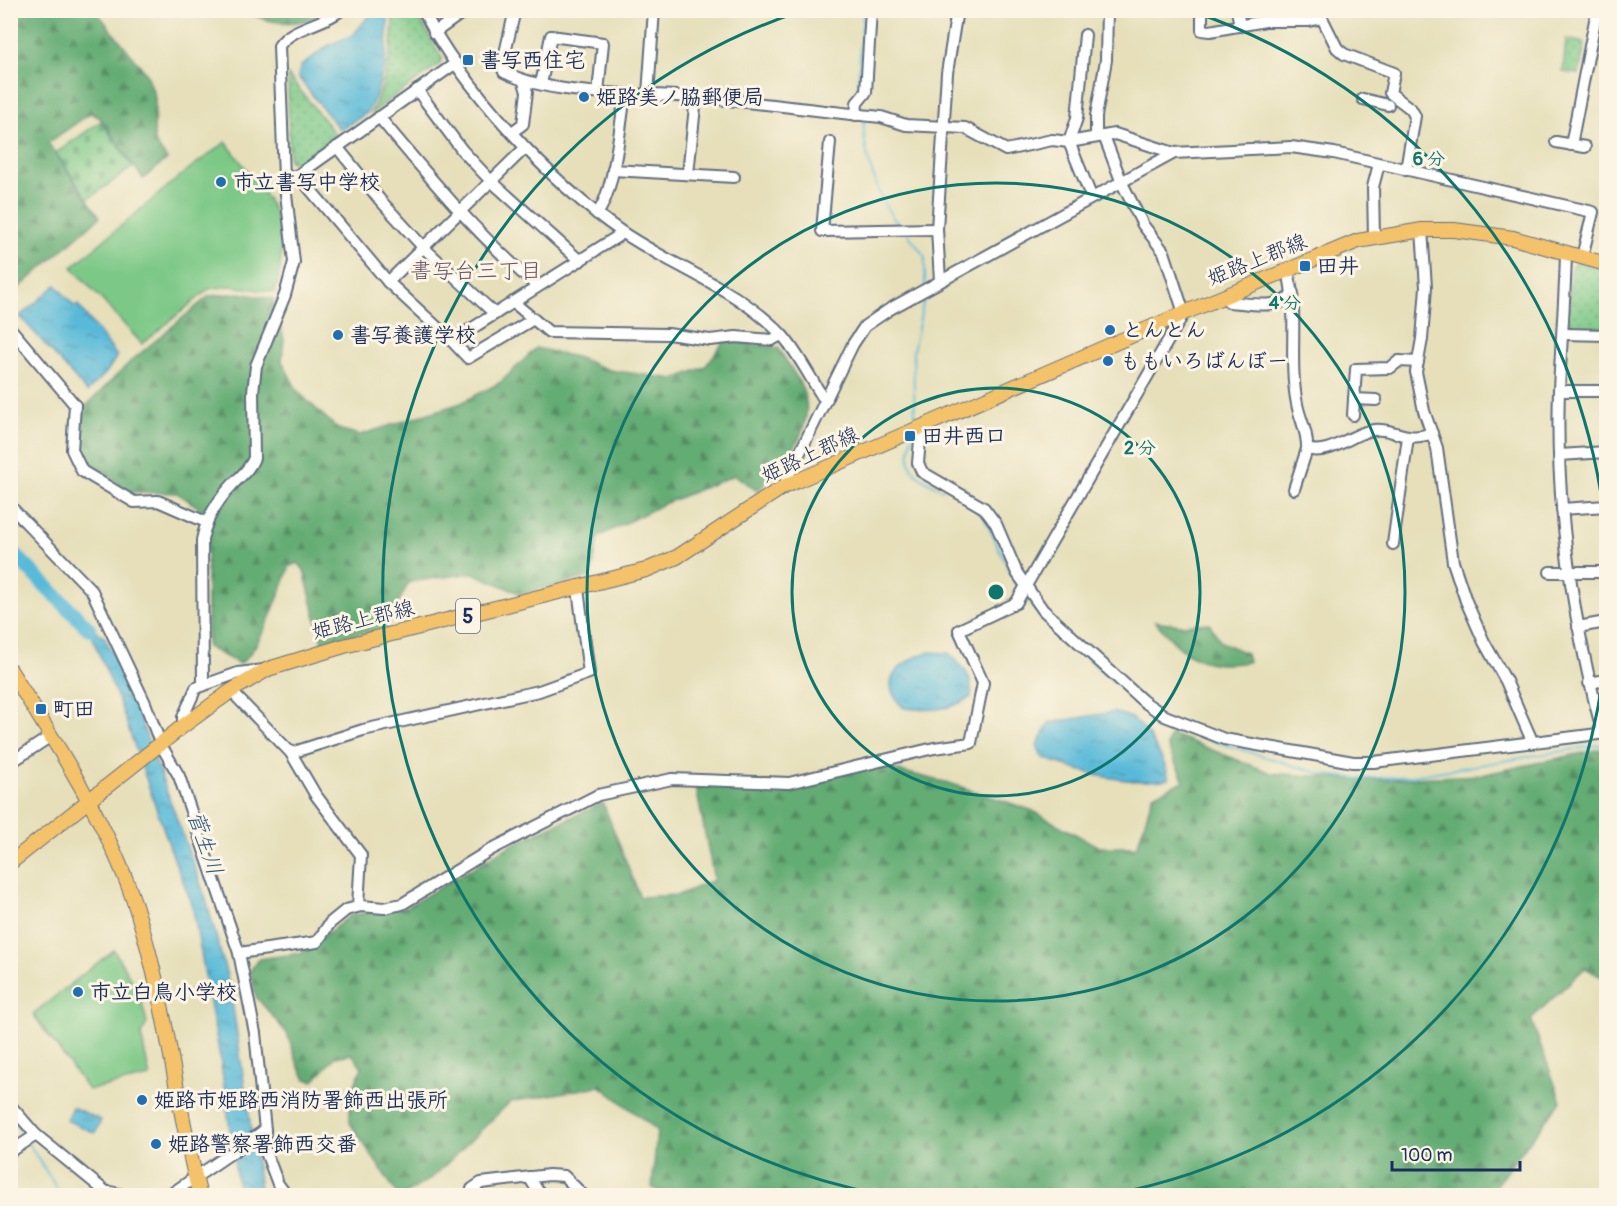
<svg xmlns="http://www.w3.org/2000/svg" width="1617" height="1206" font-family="Pangolin,'Klee One',sans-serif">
<defs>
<pattern id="forest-firs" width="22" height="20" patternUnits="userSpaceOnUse" patternTransform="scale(1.5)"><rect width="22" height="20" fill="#64ac73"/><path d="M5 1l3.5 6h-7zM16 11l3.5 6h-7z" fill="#528c62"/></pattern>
<pattern id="cemetery-stones" width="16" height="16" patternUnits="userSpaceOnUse" patternTransform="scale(1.5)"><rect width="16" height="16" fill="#7bc886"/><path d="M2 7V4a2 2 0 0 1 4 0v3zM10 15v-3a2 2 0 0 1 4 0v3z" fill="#64a371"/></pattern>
<pattern id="park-dots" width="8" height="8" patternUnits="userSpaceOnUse" patternTransform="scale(1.5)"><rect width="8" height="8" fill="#7bc886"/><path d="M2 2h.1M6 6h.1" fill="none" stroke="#64a371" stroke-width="1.8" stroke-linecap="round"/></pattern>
<pattern id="water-ripples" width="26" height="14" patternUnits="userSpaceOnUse" patternTransform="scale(1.5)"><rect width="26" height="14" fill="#59bad8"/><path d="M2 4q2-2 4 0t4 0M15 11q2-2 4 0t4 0" fill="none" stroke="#4998b2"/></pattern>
</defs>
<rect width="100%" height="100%" fill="#fcf5e5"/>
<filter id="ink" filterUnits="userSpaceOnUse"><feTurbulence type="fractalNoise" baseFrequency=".0167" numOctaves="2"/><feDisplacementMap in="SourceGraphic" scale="12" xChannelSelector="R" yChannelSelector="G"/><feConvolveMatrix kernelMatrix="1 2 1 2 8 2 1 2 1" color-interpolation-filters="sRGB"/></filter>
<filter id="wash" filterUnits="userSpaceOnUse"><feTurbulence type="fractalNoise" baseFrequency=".008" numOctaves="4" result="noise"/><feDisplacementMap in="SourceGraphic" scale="24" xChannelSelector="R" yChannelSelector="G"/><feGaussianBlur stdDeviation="1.35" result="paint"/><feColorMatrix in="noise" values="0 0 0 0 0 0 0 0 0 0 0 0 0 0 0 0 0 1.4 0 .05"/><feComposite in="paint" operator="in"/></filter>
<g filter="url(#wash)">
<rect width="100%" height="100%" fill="#e6dfba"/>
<g fill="url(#forest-firs)" stroke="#406e68" stroke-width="1.5">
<polygon points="11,10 96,11 147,74 155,97 154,141 167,159 143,179 100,118 91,113 48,143 100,217 11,295"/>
<path d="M247,11H318L319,16C297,26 267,25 247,11Z"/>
<path d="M240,293L273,299L284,339L282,361L298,392L338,429L360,435L461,403L501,382L536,348L576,357L609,370L675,379L705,367L725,340L778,348C786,361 796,374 802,388C819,426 783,467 757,491L735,475L661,505L598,537L591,577L521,594L473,573L409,582L385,629L325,640L322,643L304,570L298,563L290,566C279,594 263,645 240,664L207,647V537L212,517L177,493L130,492L87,459L82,441L83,409L131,361L209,296Z"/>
<path d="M1155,621L1181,625L1209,623L1221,642L1246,653L1248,662C1201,670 1183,655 1155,621Z"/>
<polygon points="1171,734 1271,773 1369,780 1481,775 1606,748 1606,979 1585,968 1531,1019 1561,1101 1488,1195 669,1195 652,1188 657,1130 600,1086 510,1102 432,1178 404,1195 398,1195 350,1123 350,1097 362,1067 352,1054 335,1057 314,1081 306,1079 298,1065 287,1033 256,997 250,971 258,959 302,953 351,915 407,907 513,844 603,803 640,897 678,895 714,880 695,782 796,782 858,761 949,783 1031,810 1099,847 1137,847 1153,795 1184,781 1167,746"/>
</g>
<polygon fill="url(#cemetery-stones)" stroke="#4b7c72" stroke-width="1.5" points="101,121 133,167 88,199 56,153"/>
<g fill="url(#park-dots)" stroke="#4b7c72" stroke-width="1.5">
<path d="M393,11H415L442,58L440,64L370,114C388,81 393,48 393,11Z"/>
<polygon points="1566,39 1585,43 1579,74 1563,72"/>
<polygon points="288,75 336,135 297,164 289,160"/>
<polygon points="1577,262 1606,270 1606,328 1571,327 1569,322 1571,267"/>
</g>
<g fill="#7bc886" stroke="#4b7c72" stroke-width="1.5">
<path d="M226,142C267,199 295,217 275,292L230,286L209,289L142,344L72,267L186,171Z"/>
<polygon points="114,950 140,995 147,1023 141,1035 150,1077 88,1090 33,1014"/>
</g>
<g fill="url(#water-ripples)" stroke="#3a749b" stroke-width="1.5">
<polygon points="373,11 389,11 385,65 376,95 367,113 340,130 298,77 300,67 329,45 353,35"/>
<polygon points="56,285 74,306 78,305 117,356 106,373 87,392 20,316"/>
<polygon points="75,614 105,638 127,683 205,896 230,987 261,1195 239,1195 220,1057 192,904 174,859 120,704 92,637"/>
<path d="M928,652L949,653C963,667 974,677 971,697C949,711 929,711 904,708C875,681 900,662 928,652Z"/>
<path d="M1113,712C1119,714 1126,715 1131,718C1148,728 1165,761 1169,779C1128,786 1081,773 1042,757L1037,746L1049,723Z"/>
<polygon points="72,1107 101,1120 95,1133 66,1120"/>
</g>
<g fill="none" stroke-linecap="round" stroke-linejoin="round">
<g stroke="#59bad8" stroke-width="2">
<polyline points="861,94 858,81 863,10"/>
<path d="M864,120C862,150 879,205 900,226"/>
<polyline points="908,234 925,257 925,286"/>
<polyline points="915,425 913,352 925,294"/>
<path d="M912,437C904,472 914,474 943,490"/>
<polyline points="971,506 984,517 1018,589"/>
<polyline points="1024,596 1040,616 1119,687"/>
<polyline points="1164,721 1181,731 1321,774 1362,779 1412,776 1606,744"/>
<polyline points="10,1115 25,1138"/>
<polyline points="28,1143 62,1196"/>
</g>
<polyline stroke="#59bad8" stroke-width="15" points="10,550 89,629"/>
</g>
</g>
<g filter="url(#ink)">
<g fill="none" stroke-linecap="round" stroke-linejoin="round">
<defs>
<g id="minor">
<path d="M423,10C461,86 552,184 622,232C675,268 737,288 782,335C798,353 809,376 822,396L827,399"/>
<path d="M515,10L502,66L504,72C553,97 638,93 694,97C756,102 818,111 881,117L906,125L965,128L1006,150L1052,140L1069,142L1115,134L1174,153"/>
<polyline points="1202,10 1202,30 1210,31 1265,21 1309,21 1322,18 1337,48 1344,54 1394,73 1390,93 1411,109 1415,116 1406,170"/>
<polyline points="1237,10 1240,26"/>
<polyline points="434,33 466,10"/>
<polyline points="1085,35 1077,118 1069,142 1091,196"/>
<polyline points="541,84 551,36 603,43 598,92"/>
<polyline points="417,90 462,150 490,180 580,261"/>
<polyline points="648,94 654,10"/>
<polyline points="1363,99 1388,105"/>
<polyline points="856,115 857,103 866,92 871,10"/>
<path d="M379,117C429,177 477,235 537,286"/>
<polyline points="512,132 523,124 527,92 524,82"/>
<polyline points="1096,137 1096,116 1106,60 1107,10"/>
<polyline points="830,142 822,231 937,229"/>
<polyline points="1556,142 1585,147"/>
<polyline points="1571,145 1597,10"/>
<polyline points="337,147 380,200 423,247 495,314"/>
<polyline points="613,170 734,177"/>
<polyline points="688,174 696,97"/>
<polyline points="298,175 388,282 452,341 623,233"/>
<polyline points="293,176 298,175 456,63"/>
<path d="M597,214C615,190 620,125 625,95"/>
<polyline points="1422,230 1426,287 1422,339 1416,372 1424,411 1437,448 1453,562 1466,601 1484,642 1506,681 1533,743"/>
<polyline points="1374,237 1373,187 1379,164"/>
<path d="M1566,253C1565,299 1561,344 1559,390C1555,505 1573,623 1603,734"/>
<path d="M1288,271C1299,315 1288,359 1297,404C1300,420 1308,432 1307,449"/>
<polyline points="940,281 937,229 947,73 957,10"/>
<polyline points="388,282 525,148"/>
<path d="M1223,297L1229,302C1248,303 1281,311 1293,293"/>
<polyline points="513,302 549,332 668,334 710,340 736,337 772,340 781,335"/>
<polyline points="10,328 75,405 72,450 82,471 134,502 158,501 206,522"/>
<polyline points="1564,334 1606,335"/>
<polyline points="452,341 468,358 532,320"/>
<polyline points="1559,391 1606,391"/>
<polyline points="1354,399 1376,400"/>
<polyline points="1353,415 1356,369 1390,368 1399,361 1418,362"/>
<polyline points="921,429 918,463 922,472 984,508 996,524 1017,573 1043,610 1143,701 1165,716 1224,739 1353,762 1374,762 1606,733"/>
<polyline points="1560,455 1606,452"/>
<polyline points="783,487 853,344 865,326 890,309 1174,153 1291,147 1334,153 1593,212 1582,257"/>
<path d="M1294,489L1307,449C1329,456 1348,436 1369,431C1393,425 1403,444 1432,433"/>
<polyline points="10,506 92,591 145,703 161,745 179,776 239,953 255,1033 265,1130 264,1147 278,1184 287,1196"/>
<polyline points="1562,509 1606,506"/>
<polyline points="1393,544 1408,437"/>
<polyline points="1550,572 1606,572"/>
<polyline points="1578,627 1606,622"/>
<path d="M203,683L202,540C206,518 217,501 233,484C241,476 250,469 254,458L253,392L256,366L285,295L294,262L284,177L279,46C291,27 323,25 341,10"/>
<polyline points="1589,683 1606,680"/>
<polyline points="231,691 291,753 363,730 539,691 589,673 578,589"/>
<polyline points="183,726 183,717 196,688 238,673 264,670"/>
<polyline points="291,753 315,794 361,855 358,906"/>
<polyline points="10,763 51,736"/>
<polyline points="239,953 317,942 330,923 346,910 361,906 384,908 402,904 492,849 598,795 672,779 789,783 934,748 971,743 983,683 959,630 1016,603 1184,313 1164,252 1143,225 1122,183 1104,136"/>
<polyline points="10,1105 36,1135 111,1196"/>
<polyline points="10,1152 36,1135"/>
<polyline points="529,1177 541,1196"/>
<polyline points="110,1192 129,1196"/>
<polyline points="168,1196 265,1130"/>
<polyline points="477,1196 472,1189 481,1183 549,1175 564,1176 584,1196"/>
</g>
<g id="major">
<path d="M10,670C53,739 99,809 128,885C165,983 173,1094 200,1196"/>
<polyline points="10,863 183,726 231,691 268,669 344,646 646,570 677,557 783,487 1184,313 1358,241 1422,230 1454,230 1513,238 1606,264"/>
</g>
</defs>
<use href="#minor" stroke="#626d7e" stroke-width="14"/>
<use href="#major" stroke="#626d7e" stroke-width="16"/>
<use href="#minor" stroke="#fff" stroke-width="10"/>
<use href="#major" stroke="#f4c26a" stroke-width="14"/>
</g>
</g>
<g fill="none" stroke="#0f766e" stroke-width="3">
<circle cx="996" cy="592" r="204"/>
<circle cx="996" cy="592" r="409"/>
<path d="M1606 651A613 613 0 0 1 1108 1195M884 1195A613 613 0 0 1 801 11M1191 11A613 613 0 0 1 1606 533"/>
</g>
<g fill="#1f6fb2" stroke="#fcf5e5" stroke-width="2">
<rect x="462" y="54" width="12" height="12" rx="3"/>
<circle cx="584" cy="97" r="6"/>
<circle cx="221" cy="182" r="6"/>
<rect x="1299" y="260" width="12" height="12" rx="3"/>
<circle cx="1110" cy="330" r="6"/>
<circle cx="338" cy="335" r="6"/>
<circle cx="1108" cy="361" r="6"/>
<rect x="904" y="430" width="12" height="12" rx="3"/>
<rect x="35" y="703" width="12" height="12" rx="3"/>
<circle cx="78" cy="992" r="6"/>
<circle cx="142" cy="1100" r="6"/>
<circle cx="156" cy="1144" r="6"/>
</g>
<g text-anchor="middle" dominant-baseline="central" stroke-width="6" stroke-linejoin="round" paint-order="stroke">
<rect fill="#fcf5e5" stroke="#5e6a86" stroke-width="1.5" x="456" y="599" width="24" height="34" rx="4.5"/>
<g font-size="20" font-weight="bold" fill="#1b2f5e">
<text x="468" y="616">5</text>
</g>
<g font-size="21" font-weight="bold" fill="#1b2f5e" stroke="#fcf5e5" text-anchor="start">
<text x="480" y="60">書写西住宅</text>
<text x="596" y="97">姫路美ノ脇郵便局</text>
<text x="233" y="182">市立書写中学校</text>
<text x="1317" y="266">田井</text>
<text x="1122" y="330">とんとん</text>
<text x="350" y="335">書写養護学校</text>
<text x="1120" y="361">ももいろばんぼー</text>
<text x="922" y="436">田井西口</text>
<text x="53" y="709">町田</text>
<text x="90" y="992">市立白鳥小学校</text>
<text x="154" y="1100">姫路市姫路西消防署飾西出張所</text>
<text x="168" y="1144">姫路警察署飾西交番</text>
</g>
<g font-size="21" fill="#1b2f5e" stroke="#fcf5e5">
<text transform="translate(1257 260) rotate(-22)">姫路上郡線</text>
<text transform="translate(810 455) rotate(-25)">姫路上郡線</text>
<text transform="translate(363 620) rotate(-14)">姫路上郡線</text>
</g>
<g font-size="22" fill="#65576c" stroke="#fcf5e5">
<text x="476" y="271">書写台三丁目</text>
</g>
<g font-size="22" font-style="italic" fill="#2e5983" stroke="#fcf5e5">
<text transform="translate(205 843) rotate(71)">菅生川</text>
</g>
</g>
<circle cx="996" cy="592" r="9" fill="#0f766e" stroke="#fcf5e5" stroke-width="3"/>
<g font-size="18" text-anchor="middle" font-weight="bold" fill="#0f766e" stroke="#fcf5e5" stroke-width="6" stroke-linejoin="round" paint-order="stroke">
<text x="1429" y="165">6 分</text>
<text x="1285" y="309">4 分</text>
<text x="1140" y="454">2 分</text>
</g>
<rect width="1617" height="1206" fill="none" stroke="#fcf5e5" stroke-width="36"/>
<path d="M1392 1161v9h128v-9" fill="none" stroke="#1b2f5e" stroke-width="3"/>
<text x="1401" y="1161" font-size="18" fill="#1b2f5e" stroke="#fcf5e5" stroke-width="4.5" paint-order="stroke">100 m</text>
</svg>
